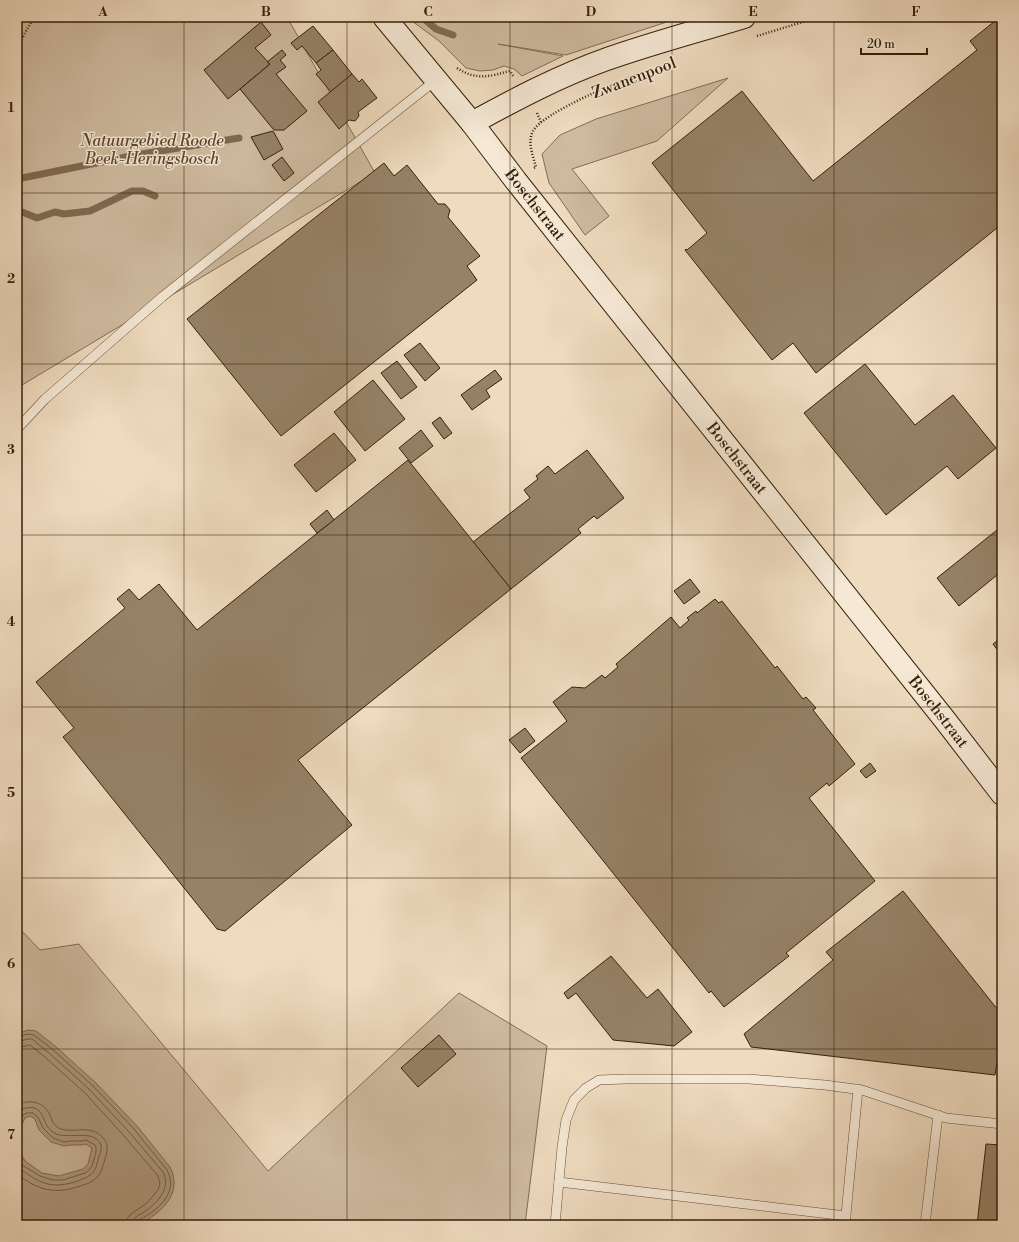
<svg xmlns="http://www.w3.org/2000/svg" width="1019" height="1242" font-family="'Libre Bodoni',serif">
<rect width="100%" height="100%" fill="#efdbbf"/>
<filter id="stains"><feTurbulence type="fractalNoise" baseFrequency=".005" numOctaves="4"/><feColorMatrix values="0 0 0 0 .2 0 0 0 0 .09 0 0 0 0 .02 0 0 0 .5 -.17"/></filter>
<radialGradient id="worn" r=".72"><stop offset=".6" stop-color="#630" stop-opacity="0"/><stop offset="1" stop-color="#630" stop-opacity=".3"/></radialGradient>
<g fill="#cfbba0" stroke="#826e54">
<polygon points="17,17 287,17 375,173 17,388"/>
<polygon points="408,17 682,17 566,55 498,44 563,56 522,76 514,69 504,66 493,70 480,71 466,68 439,41 412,21"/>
<polygon points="728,78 657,141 572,169 609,216 585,235 549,183 542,154 560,135 596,119"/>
<polygon points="17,926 40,950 79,944 268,1171 459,993 547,1046 525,1225 17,1225"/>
</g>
<path fill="#b09c81" stroke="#7f6b51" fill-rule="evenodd" d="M28,1030L36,1031L55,1046L96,1083L137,1126L170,1167C184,1194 160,1214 138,1225H17V1034ZM30,1116L35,1119L39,1130L51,1142L64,1146L70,1145H81L86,1144L92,1148L88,1164L83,1169L59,1176L42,1173L25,1161L20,1152L18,1133L25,1118Z"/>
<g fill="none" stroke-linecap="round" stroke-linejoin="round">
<g stroke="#725e44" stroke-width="1">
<path d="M17,1037L28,1034L34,1035L52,1049L93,1086L134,1129L167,1170C179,1193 158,1210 139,1220L138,1225"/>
<path d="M17,1042L28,1039H32L49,1053L89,1089L130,1133L163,1172C171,1187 159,1201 147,1210C141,1215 133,1215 133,1225"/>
<polyline points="17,1048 30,1045 45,1057 85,1093 125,1137 158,1176 160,1184 158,1190 147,1203 131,1214 127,1219 127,1225"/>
<path d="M17,1105C28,1099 42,1101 49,1113C51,1117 52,1123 56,1126C69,1137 90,1121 104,1139C109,1145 107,1152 105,1159C103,1165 102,1171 98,1176C93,1182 87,1184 80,1186C54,1195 38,1190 17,1174"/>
<path d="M17,1114C20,1110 23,1108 27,1108C40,1105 43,1117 47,1126C49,1129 53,1132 56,1134C68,1139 96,1129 101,1145C102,1151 99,1155 98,1160C97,1163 97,1166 95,1169C92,1176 85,1178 78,1181C59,1187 46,1187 29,1175C25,1172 20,1170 17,1166"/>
<polyline points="17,1126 23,1115 27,1113 33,1113 38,1117 43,1128 53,1138 64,1142 70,1141 81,1141 86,1140 95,1145 96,1147 96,1152 92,1166 89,1170 85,1173 63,1180 53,1180 40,1176 22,1165 17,1155"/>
</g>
<g stroke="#7f6b51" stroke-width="7">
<polyline points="422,17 436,29 453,35"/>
<polyline points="17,179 136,155 239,138"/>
<polyline points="17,210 37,218 55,212 64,214 90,211 132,191 143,191 155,196"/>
</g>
</g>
<g fill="#968267" stroke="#352108">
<polygon points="1000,17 1002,17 1002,224 816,373 793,343 772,360 685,250 686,249 687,250 707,233 652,163 742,91 813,181 977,50 970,41"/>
<polygon points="261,22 271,35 255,48 270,64 228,99 204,70"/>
<polygon points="313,26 333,50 316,63 302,46 297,50 291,43"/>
<polygon points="282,50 286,55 280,60 286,67 276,74 307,111 284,130 274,130 240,89 270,64 267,62"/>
<polygon points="333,50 352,74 331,92 316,74 321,70 316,63"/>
<polygon points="352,74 359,82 362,79 377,98 358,112 359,116 355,121 349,120 339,129 318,102"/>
<polygon points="273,131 283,149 264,160 251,137"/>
<polygon points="282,157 294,173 284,181 272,165"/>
<polygon points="384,163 394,176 407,165 438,204 445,204 450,210 448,217 480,256 467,266 477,280 281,436 187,319"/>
<polygon points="420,343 440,368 425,381 404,355"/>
<polygon points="397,361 417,387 401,399 381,373"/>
<polygon points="865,364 915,425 953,395 996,448 958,479 947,466 886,515 804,413"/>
<polygon points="495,370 502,379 486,390 490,397 472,410 461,395"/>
<polygon points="373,380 405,419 365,451 334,412"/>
<polygon points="440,417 452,433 444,439 432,423"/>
<polygon points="421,430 433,446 411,463 399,448"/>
<polygon points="334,433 356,460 316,492 294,465"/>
<polygon points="587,450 624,498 597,519 594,516 578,529 581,533 511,589 473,542 530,498 524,490 538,479 536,476 548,466 555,474"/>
<polygon points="408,460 511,589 298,760 352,825 225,931 217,929 63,737 74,728 36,682 125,608 117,599 129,589 139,600 159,584 197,630"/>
<polygon points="327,510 334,520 317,533 310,524"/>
<polygon points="1002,526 1002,571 959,606 937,578"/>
<polygon points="690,579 700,592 684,604 674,591"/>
<polygon points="715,599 719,603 722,601 775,668 777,666 803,699 806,697 816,708 813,710 855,764 829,786 827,783 809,798 875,881 786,953 789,956 724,1007 711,991 709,993 521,758 567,721 553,702 572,687 585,688 602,675 605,678 618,667 616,664 671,617 680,628 689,620 687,618 696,611 697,613"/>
<polygon points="1002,637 1002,656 993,644"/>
<polygon points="525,728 535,741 520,753 509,740"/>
<polygon points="870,763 876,771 866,778 860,771"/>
<polygon points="903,891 1002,1015 1002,1063 997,1063 995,1075 751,1047 744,1034 833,960 826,952"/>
<polygon points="611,956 647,998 658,989 692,1032 674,1046 613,1040 576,993 568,999 564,993"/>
<polygon points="439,1035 456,1054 418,1087 401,1068"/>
<polygon points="986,1144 1002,1145 1002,1225 977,1225"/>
</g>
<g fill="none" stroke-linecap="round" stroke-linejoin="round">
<defs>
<g id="lane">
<polyline points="17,429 45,399 162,297 436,80"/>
<polyline points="559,1182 846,1216"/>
<polyline points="555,1225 562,1147 566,1120 574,1100 586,1088 599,1080 625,1079 749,1079 825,1085 862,1090 946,1118 1002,1124"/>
<polyline points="845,1225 858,1089"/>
<polyline points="925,1225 938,1115"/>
</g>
<g id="secondary">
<path id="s1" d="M384,17L472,123L516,181L945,720L1002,794"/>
<path d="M472,123C516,99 559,76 607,59C652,43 698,31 744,17"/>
</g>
</defs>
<use href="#lane" stroke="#645036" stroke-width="10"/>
<use href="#secondary" stroke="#352108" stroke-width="24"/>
<g stroke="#352108" stroke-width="2.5" stroke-dasharray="1 2" stroke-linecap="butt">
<polyline points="757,36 819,17"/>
<polyline points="17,47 34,17"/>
<path d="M457,68C469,76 480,78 494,75C500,74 504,72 510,71L514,77"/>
<polyline points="537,113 541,122"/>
<path d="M534,168L536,167C533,156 527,142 533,131C544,112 618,82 641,73"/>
<polyline points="997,816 1002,824"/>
</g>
<use href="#lane" stroke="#f5e8d5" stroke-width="9"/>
<use href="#secondary" stroke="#f5e8d5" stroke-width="22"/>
</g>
<path fill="none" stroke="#352108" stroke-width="1" stroke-opacity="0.55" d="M184,17V1225M347,17V1225M510,17V1225M672,17V1225M834,17V1225M17,193H1002M17,364H1002M17,535H1002M17,707H1002M17,878H1002M17,1049H1002"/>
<g text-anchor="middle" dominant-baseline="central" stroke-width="3" stroke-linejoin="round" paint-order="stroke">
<g font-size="16" fill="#352108" stroke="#f5e8d5">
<text transform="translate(634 78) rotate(-21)">Zwanenpool</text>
<text stroke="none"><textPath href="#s1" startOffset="241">Boschstraat</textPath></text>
<text stroke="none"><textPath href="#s1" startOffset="565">Boschstraat</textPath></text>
<text stroke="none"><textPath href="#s1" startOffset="889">Boschstraat</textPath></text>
</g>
<g font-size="16" font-style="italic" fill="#5c482e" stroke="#f5e8d5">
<text x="152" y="141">Natuurgebied Roode<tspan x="152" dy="18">Beek-Heringsbosch</tspan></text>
</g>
</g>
<rect width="1019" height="1242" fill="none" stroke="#efdbbf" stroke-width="44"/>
<path d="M861 48v6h66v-6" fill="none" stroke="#352108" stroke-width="2"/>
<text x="867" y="48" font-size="12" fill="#352108" stroke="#f5e8d5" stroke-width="3" paint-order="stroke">20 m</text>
<rect x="22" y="22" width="975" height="1198" fill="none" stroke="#352108" stroke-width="1.5"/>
<g font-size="13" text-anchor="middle" font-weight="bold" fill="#352108">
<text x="103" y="16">A</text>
<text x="266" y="16">B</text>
<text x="428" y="16">C</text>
<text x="591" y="16">D</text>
<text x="753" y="16">E</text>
<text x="916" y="16">F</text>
<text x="11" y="112">1</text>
<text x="11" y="283">2</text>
<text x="11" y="454">3</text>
<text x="11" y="626">4</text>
<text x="11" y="797">5</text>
<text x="11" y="968">6</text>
<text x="11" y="1139">7</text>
</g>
<rect width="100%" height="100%" filter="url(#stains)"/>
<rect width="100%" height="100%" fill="url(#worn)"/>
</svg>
